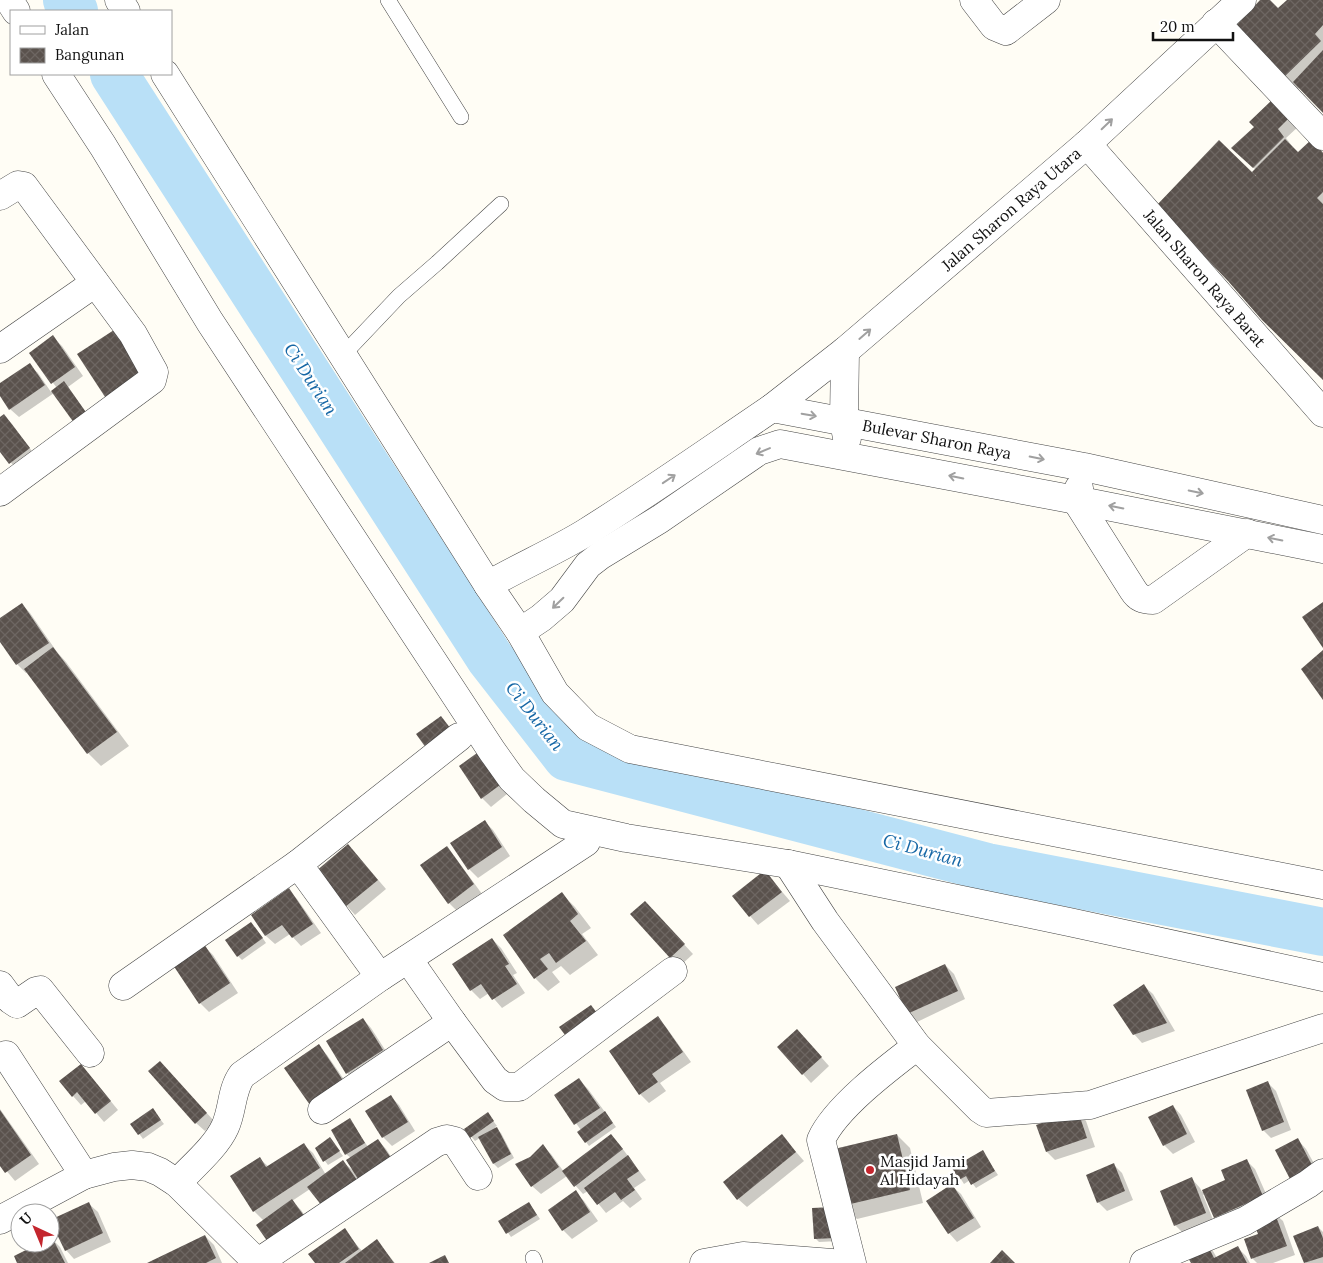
<svg xmlns="http://www.w3.org/2000/svg" width="1323" height="1263" font-family="Lora,serif">
<defs>
<pattern id="building-cross-hatch" width="8" height="8" patternUnits="userSpaceOnUse" patternTransform="scale(1.25)"><rect width="8" height="8" fill="#5a524d"/><path d="M0 0l8 8M0 8l8-8" fill="none" stroke="#6d6662"/></pattern>
</defs>
<rect width="100%" height="100%" fill="#fffdf5"/>
<g fill="#0003">
<polygon points="1262,0 1269,0 1278,9 1289,0 1323,0 1323,112 1300,87 1295,92 1234,30"/>
<polygon points="1273,101 1299,126 1286,138 1298,154 1312,141 1323,152 1323,379 1262,184 1256,170 1233,148 1255,127"/>
<polygon points="53,337 62,346 83,376 68,387 93,422 54,393 19,417 10,409 0,393 0,385 29,365 38,373 51,392 57,388 30,353"/>
<polygon points="4,416 12,424 37,458 19,472 0,450 0,418"/>
<polygon points="22,604 30,613 57,652 66,662 129,746 101,766 88,753 28,672 26,673 17,664 0,639 0,619"/>
<polygon points="485,763 507,794 491,807 482,798"/>
<polygon points="484,821 493,830 510,856 478,878 469,869"/>
<polygon points="446,848 455,857 482,894 457,911 449,903"/>
<polygon points="356,854 386,889 355,915 317,872"/>
<polygon points="765,872 790,901 758,925 750,916"/>
<polygon points="289,890 297,899 321,933 301,946 290,934 275,944 266,936 252,915"/>
<polygon points="562,894 575,907 591,928 582,934 598,955 570,975 561,966 552,972 560,982 548,991 535,978 505,936"/>
<polygon points="653,911 693,954 680,966 632,914"/>
<polygon points="255,927 266,943 242,960 238,956"/>
<polygon points="492,939 501,948 517,973 513,975 525,993 502,1008 489,993 480,999 471,990 454,964"/>
<polygon points="204,946 213,955 238,993 209,1012 200,1003 175,966"/>
<polygon points="945,965 954,974 965,999 917,1022 908,1014"/>
<polygon points="1144,986 1153,994 1175,1031 1142,1043 1134,1034"/>
<polygon points="658,1018 666,1027 691,1062 660,1083 666,1091 649,1103 640,1094 610,1051"/>
<polygon points="363,1019 371,1028 391,1059 356,1081 347,1073"/>
<polygon points="805,1039 829,1066 811,1083 779,1047"/>
<polygon points="318,1046 327,1055 352,1091 311,1104"/>
<polygon points="81,1065 118,1110 104,1122 86,1101 81,1105 73,1096"/>
<polygon points="168,1071 215,1122 205,1131 196,1123"/>
<polygon points="579,1080 588,1089 616,1127 589,1146 586,1142 581,1130 556,1096"/>
<polygon points="1268,1083 1276,1091 1291,1130 1271,1138 1263,1130"/>
<polygon points="390,1096 399,1105 415,1131 392,1146 383,1137"/>
<polygon points="1173,1106 1181,1115 1195,1142 1173,1154 1164,1145"/>
<polygon points="0,1109 39,1164 15,1181 0,1163"/>
<polygon points="1078,1112 1086,1121 1095,1147 1055,1160 1047,1152"/>
<polygon points="156,1114 164,1124 143,1139 132,1124"/>
<polygon points="491,1118 497,1126 495,1127 501,1133 514,1158 498,1168 494,1164 480,1138 475,1141 465,1129"/>
<polygon points="353,1124 368,1147 378,1140 386,1149 398,1167 368,1187 310,1189 292,1201 301,1210 314,1229 264,1221 254,1211 260,1159 269,1167 304,1145 313,1153 326,1175 343,1162 356,1173 351,1158 346,1154"/>
<polygon points="611,1135 619,1144 646,1180 634,1188 642,1199 630,1208 623,1201 606,1213 588,1191 583,1194 567,1176 541,1194 532,1186 531,1158 543,1146 551,1154 564,1172"/>
<polygon points="897,1135 910,1148 923,1203 857,1219 844,1206"/>
<polygon points="782,1136 804,1161 747,1207 738,1199"/>
<polygon points="330,1139 343,1156 328,1165 316,1149"/>
<polygon points="1298,1140 1306,1149 1321,1176 1277,1151"/>
<polygon points="982,1151 998,1175 976,1188 970,1180 964,1184 954,1168"/>
<polygon points="1246,1160 1255,1169 1271,1205 1224,1226 1215,1217 1206,1194 1203,1195 1214,1222 1184,1234 1175,1225 1192,1179 1200,1188 1202,1192 1227,1181"/>
<polygon points="1113,1164 1122,1173 1133,1200 1107,1211 1098,1202"/>
<polygon points="952,1186 961,1194 981,1227 957,1242 949,1233"/>
<polygon points="575,1192 584,1201 598,1221 572,1239 563,1230 549,1210"/>
<polygon points="529,1203 540,1219 511,1237 500,1221"/>
<polygon points="89,1204 98,1212 111,1242 74,1259 66,1250"/>
<polygon points="813,1209 839,1241 819,1242 815,1238"/>
<polygon points="1274,1213 1283,1221 1295,1255 1273,1263 1257,1263 1253,1259 1246,1240 1259,1235"/>
<polygon points="1318,1227 1323,1232 1323,1263 1306,1263 1295,1236"/>
<polygon points="344,1230 362,1251 377,1241 395,1263 316,1263"/>
<polygon points="205,1236 214,1245 222,1263 149,1263"/>
<polygon points="50,1239 52,1239 60,1247 68,1263 19,1263 43,1243 50,1243"/>
<polygon points="1205,1242 1213,1251 1217,1258 1237,1247 1246,1256 1250,1263 1192,1263"/>
</g>
<g fill="none" stroke-linecap="round" stroke-linejoin="round">
<g stroke="#b9e0f7" stroke-width="48">
<polyline points="67,0 74,11"/>
<polyline points="114,74 490,658 567,757 987,867 1323,932"/>
</g>
</g>
<g fill="url(#building-cross-hatch)">
<polygon points="1260,0 1270,0 1278,8 1287,0 1323,0 1323,25 1315,34 1321,41 1281,80 1232,30"/>
<polygon points="1323,50 1323,113 1293,82"/>
<polygon points="1273,99 1291,116 1278,129 1284,137 1253,168 1231,148 1254,127 1249,122"/>
<polygon points="1285,139 1298,152 1312,139 1323,153 1323,192 1317,198 1323,204 1323,380 1262,320 1228,281 1156,206 1219,140 1256,176 1252,172"/>
<polygon points="114,330 146,379 109,403 77,354"/>
<polygon points="53,335 75,367 51,384 29,353"/>
<polygon points="30,363 45,385 9,410 0,396 0,383"/>
<polygon points="64,381 90,418 77,427 51,391"/>
<polygon points="4,414 30,448 9,464 0,452 0,417"/>
<polygon points="1323,602 1323,648 1302,617"/>
<polygon points="22,603 49,643 16,665 0,642 0,618"/>
<polygon points="53,647 117,732 87,754 24,669"/>
<polygon points="1323,650 1323,700 1301,669"/>
<polygon points="441,716 454,733 429,752 416,734"/>
<polygon points="477,753 500,785 481,799 459,766"/>
<polygon points="485,820 502,847 468,870 450,843"/>
<polygon points="348,844 378,880 345,907 315,872"/>
<polygon points="447,846 474,884 448,904 420,865"/>
<polygon points="765,870 782,892 749,917 732,896"/>
<polygon points="289,888 313,924 292,938 282,925 265,936 251,915"/>
<polygon points="562,892 578,914 570,921 586,941 556,963 549,953 540,959 548,969 534,979 503,935"/>
<polygon points="645,901 685,944 670,958 630,914"/>
<polygon points="251,922 263,938 237,957 225,940"/>
<polygon points="492,938 509,964 505,966 517,984 492,1000 481,984 470,991 452,964"/>
<polygon points="204,944 230,983 199,1004 173,965"/>
<polygon points="945,964 958,991 907,1014 895,987"/>
<polygon points="1144,984 1167,1023 1133,1035 1113,1005"/>
<polygon points="591,1005 600,1017 568,1039 559,1027"/>
<polygon points="658,1016 683,1052 652,1074 658,1082 639,1095 609,1051"/>
<polygon points="363,1018 383,1050 346,1074 326,1041"/>
<polygon points="797,1029 822,1057 802,1075 777,1047"/>
<polygon points="319,1044 344,1082 310,1105 284,1068"/>
<polygon points="160,1061 207,1113 195,1124 148,1071"/>
<polygon points="81,1064 111,1101 95,1114 77,1092 72,1097 59,1081"/>
<polygon points="579,1078 600,1108 574,1125 554,1095"/>
<polygon points="1268,1081 1284,1122 1262,1131 1246,1090"/>
<polygon points="391,1095 408,1122 382,1138 365,1111"/>
<polygon points="1173,1105 1187,1134 1163,1146 1148,1117"/>
<polygon points="153,1108 161,1120 138,1135 130,1124"/>
<polygon points="0,1110 31,1155 5,1173 0,1166"/>
<polygon points="605,1111 613,1123 585,1143 577,1132"/>
<polygon points="1078,1111 1087,1138 1046,1152 1036,1125"/>
<polygon points="488,1112 494,1121 470,1138 464,1129"/>
<polygon points="350,1118 365,1143 345,1155 331,1130"/>
<polygon points="497,1127 511,1154 493,1164 478,1137"/>
<polygon points="611,1134 623,1149 574,1187 562,1171"/>
<polygon points="782,1134 796,1152 737,1200 723,1182"/>
<polygon points="897,1134 910,1190 842,1206 830,1150"/>
<polygon points="330,1137 340,1151 323,1162 315,1148"/>
<polygon points="1298,1138 1313,1167 1290,1179 1275,1150"/>
<polygon points="378,1139 391,1158 358,1179 346,1160"/>
<polygon points="304,1143 320,1168 253,1212 230,1176 260,1157 266,1167"/>
<polygon points="543,1144 559,1167 531,1187 515,1164 530,1157"/>
<polygon points="983,1150 995,1171 971,1185 966,1176 959,1180 952,1168"/>
<polygon points="628,1155 639,1171 627,1179 635,1190 621,1200 615,1192 597,1205 584,1188"/>
<polygon points="1247,1159 1263,1196 1214,1218 1202,1190 1225,1180 1221,1170"/>
<polygon points="343,1160 357,1180 322,1206 307,1187"/>
<polygon points="1114,1163 1125,1191 1097,1203 1086,1175"/>
<polygon points="1192,1177 1206,1213 1174,1226 1160,1191"/>
<polygon points="952,1184 974,1218 948,1234 926,1201"/>
<polygon points="576,1190 590,1212 562,1231 548,1210"/>
<polygon points="292,1199 307,1220 270,1245 256,1225"/>
<polygon points="89,1202 103,1233 65,1251 50,1220"/>
<polygon points="529,1202 537,1215 506,1234 498,1221"/>
<polygon points="833,1207 835,1238 814,1239 812,1208"/>
<polygon points="1274,1211 1287,1246 1251,1259 1244,1239 1258,1234 1252,1219"/>
<polygon points="1318,1226 1323,1238 1323,1257 1304,1263 1293,1236"/>
<polygon points="345,1228 359,1249 339,1263 315,1263 308,1254"/>
<polygon points="205,1235 216,1258 206,1263 147,1263"/>
<polygon points="52,1237 65,1263 17,1263 14,1256 40,1243 50,1243 50,1238"/>
<polygon points="377,1239 394,1263 345,1263"/>
<polygon points="1205,1240 1214,1258 1238,1246 1247,1263 1191,1263 1184,1251"/>
<polygon points="1002,1250 1015,1263 990,1263"/>
<polygon points="445,1255 449,1263 429,1263"/>
</g>
<g fill="none" stroke-linecap="round" stroke-linejoin="round">
<defs>
<g id="service">
<polyline points="388,0 461,117"/>
<polyline points="342,356 399,296 437,263 501,204"/>
<polyline points="533,1258 535,1263"/>
</g>
<g id="minor">
<polyline points="9,0 16,11"/>
<polyline points="119,0 126,11"/>
<polyline points="974,0 994,26 1006,31 1046,0"/>
<polyline points="1216,23 1323,136"/>
<polyline points="56,74 103,146 210,322 492,751 512,779 534,800 563,824 626,838 788,864 1069,922 1323,977"/>
<polyline points="165,74 488,585 520,632 555,693 588,727 630,749 1323,885"/>
<polyline points="1087,144 1323,413"/>
<polyline points="0,196 18,185 24,186 133,334 154,372 152,380 0,492"/>
<polyline points="0,349 95,283"/>
<polyline points="845,351 844,421 847,438"/>
<polyline points="772,408 845,351 1087,144 1242,0"/>
<path d="M1079,488L1076,500L1133,590C1138,598 1143,600 1153,600L1247,533"/>
<path d="M488,585C519,567 554,552 585,533C649,493 710,450 772,408L1084,467L1323,520"/>
<polyline points="520,632 541,618 562,600 588,565 601,555 660,519 759,451 780,444 1076,500 1323,549"/>
<polyline points="298,864 459,737"/>
<polyline points="788,864 825,921 917,1046 980,1109 986,1113 1090,1105 1323,1028"/>
<polyline points="408,959 452,1022 495,1080 505,1087 519,1087 673,971"/>
<polyline points="0,985 11,1000 17,1004 36,991 40,990 90,1053"/>
<polyline points="123,986 298,864 380,977"/>
<polyline points="6,1055 84,1175"/>
<polyline points="322,1110 452,1022"/>
<path d="M177,1183C192,1167 216,1147 225,1127C233,1110 231,1090 242,1075L380,977L586,842"/>
<polyline points="0,1220 84,1175 114,1167 132,1165 148,1167 160,1172 177,1183 258,1263"/>
<polyline points="257,1263 437,1142 447,1139 455,1141 478,1176"/>
<polyline points="704,1263 743,1256 832,1263"/>
<path d="M852,1263L821,1140C835,1108 888,1068 917,1046"/>
<polyline points="1144,1263 1245,1221 1308,1184 1323,1173"/>
</g>
</defs>
<use href="#service" stroke="#444" stroke-width="16"/>
<use href="#minor" stroke="#444" stroke-width="29"/>
<use href="#service" stroke="#fff" stroke-width="15"/>
<use href="#minor" stroke="#fff" stroke-width="28"/>
</g>
<defs><path id="oneway-shaft" d="M-6 0H5M1.5-3L5.5 0L1.5 3" fill="none" stroke-width="1.6" stroke-linecap="round" stroke-linejoin="round" transform="scale(1.25)"/></defs>
<g stroke="#a0a0a0">
<use href="#oneway-shaft" transform="translate(1107 124) rotate(-44)"/>
<use href="#oneway-shaft" transform="translate(865 334) rotate(-41)"/>
<use href="#oneway-shaft" transform="translate(809 415) rotate(10)"/>
<use href="#oneway-shaft" transform="translate(763 451) rotate(157)"/>
<use href="#oneway-shaft" transform="translate(1037 458) rotate(11)"/>
<use href="#oneway-shaft" transform="translate(956 477) rotate(-169)"/>
<use href="#oneway-shaft" transform="translate(669 479) rotate(-34)"/>
<use href="#oneway-shaft" transform="translate(1196 492) rotate(12)"/>
<use href="#oneway-shaft" transform="translate(1116 507) rotate(-169)"/>
<use href="#oneway-shaft" transform="translate(1275 539) rotate(-168)"/>
<use href="#oneway-shaft" transform="translate(558 603) rotate(136)"/>
</g>
<circle fill="#c4262e" stroke="#fff" stroke-width="2" cx="870" cy="1170" r="5"/>
<g text-anchor="middle" dominant-baseline="central" stroke-width="5" stroke-linejoin="round" paint-order="stroke">
<g font-size="16" fill="#111" stroke="#fff">
<text transform="translate(1011 209) rotate(-41)">Jalan Sharon Raya Utara</text>
<text transform="translate(1205 278) rotate(49)">Jalan Sharon Raya Barat</text>
<text transform="translate(937 439) rotate(11)">Bulevar Sharon Raya</text>
</g>
<g font-size="16" fill="#111" stroke="#fff" text-anchor="start">
<text x="880" y="1161">Masjid Jami<tspan x="880" dy="18">Al Hidayah</tspan></text>
</g>
<g font-size="18" font-style="italic" fill="#1768a6" stroke="#fff">
<text transform="translate(311 379) rotate(57)">Ci Durian</text>
<text transform="translate(535 716) rotate(52)">Ci Durian</text>
<text transform="translate(923 850) rotate(15)">Ci Durian</text>
</g>
</g>
<rect x="10" y="10" width="162" height="65" fill="#ffffff" stroke="#a0a0a0"/>
<rect x="20" y="26" width="25" height="8" fill="#ffffff" stroke="#a0a0a0"/>
<text x="55" y="35" font-size="15" fill="#111111">Jalan</text>
<rect x="20" y="48" width="25" height="15" fill="url(#building-cross-hatch)" stroke="#a0a0a0"/>
<text x="55" y="60" font-size="15" fill="#111111">Bangunan</text>
<g transform="translate(35 1228) rotate(316)"><circle r="24" fill="#ffffff" stroke="#a0a0a0"/>
<path d="M0-4L9 19L0 12L-9 19Z" fill="#c4262e"/>
<text y="-8" font-size="14" font-weight="bold" text-anchor="middle" fill="#111111">U</text>
</g>
<path d="M1153 32v8h80v-8" fill="none" stroke="#111111" stroke-width="2.5"/>
<text x="1160" y="32" font-size="15" fill="#111111" stroke="#ffffff" stroke-width="4" paint-order="stroke">20 m</text>
</svg>
